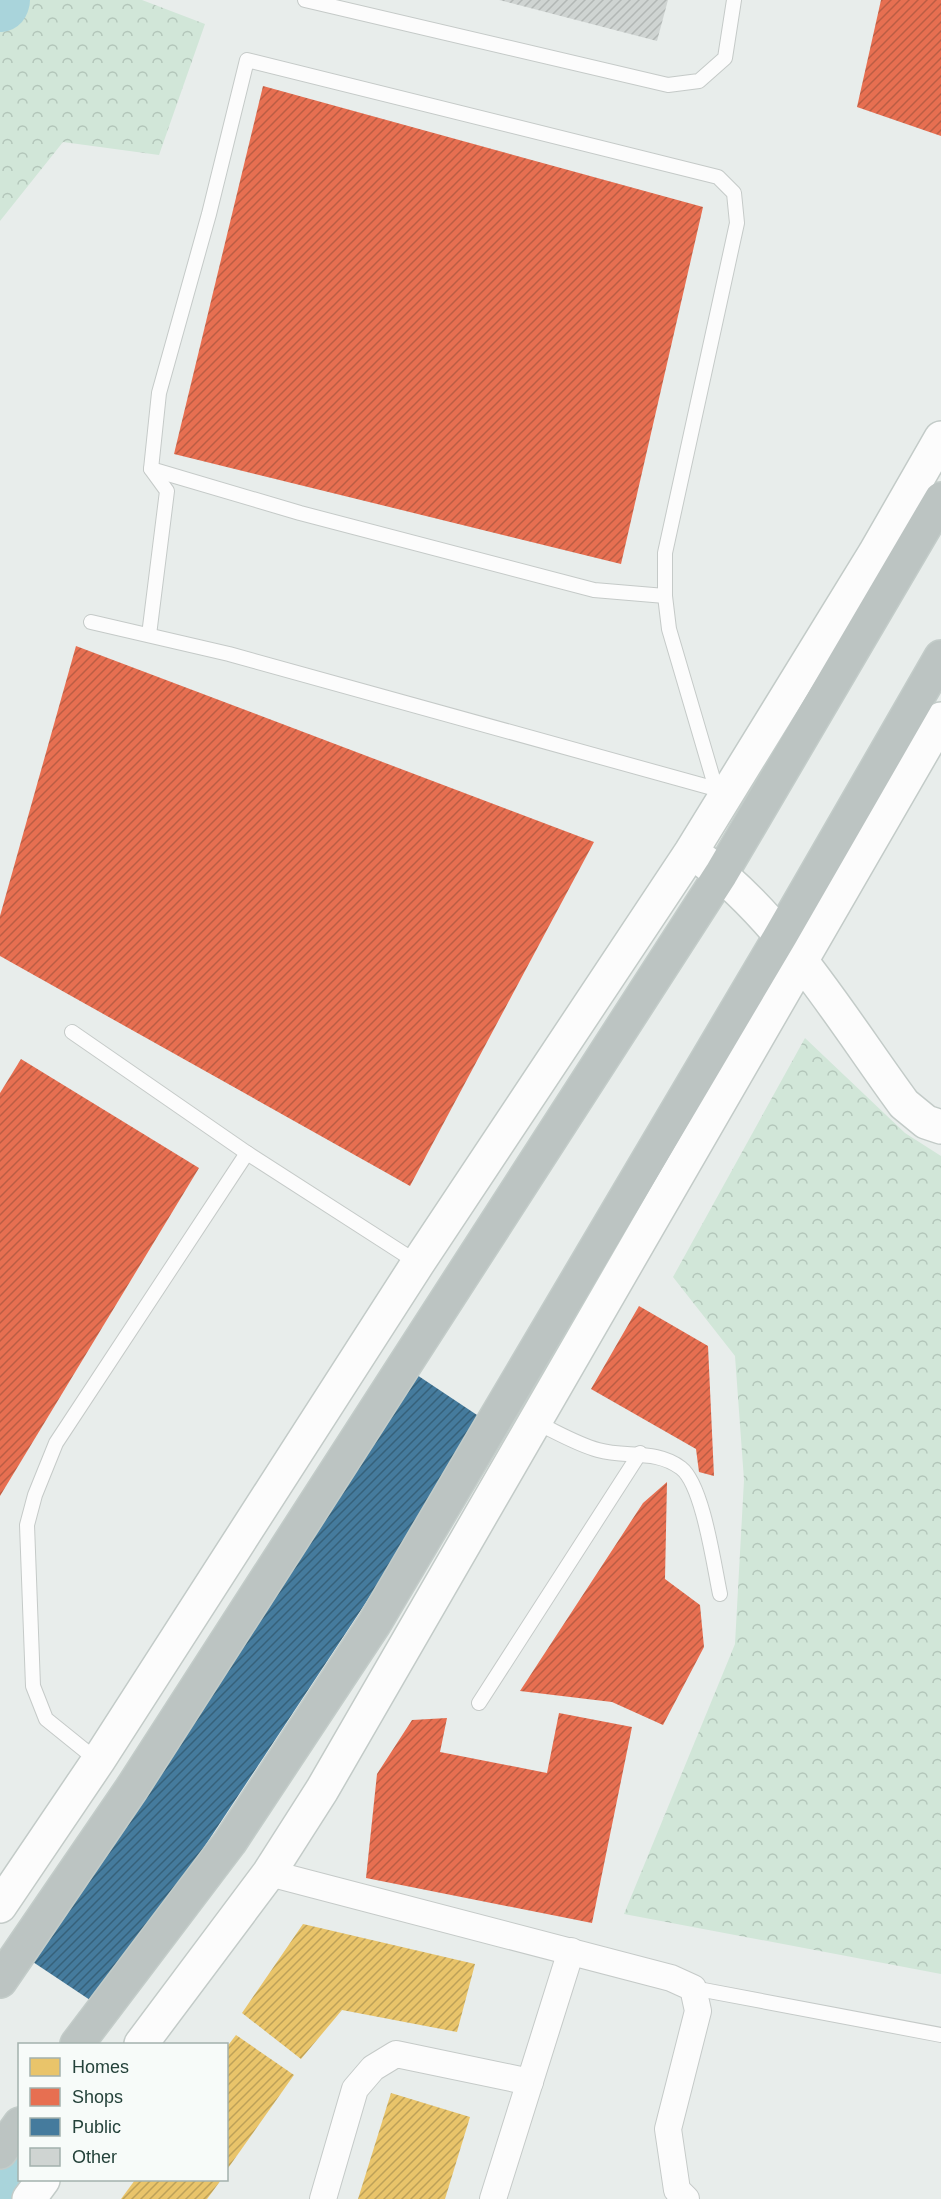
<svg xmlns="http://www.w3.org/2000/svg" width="941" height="2199" font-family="Arial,sans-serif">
<defs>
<pattern id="forest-crowns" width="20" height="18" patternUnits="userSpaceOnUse" patternTransform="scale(1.5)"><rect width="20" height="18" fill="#d1e6d8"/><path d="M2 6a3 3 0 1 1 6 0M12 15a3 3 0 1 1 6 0" fill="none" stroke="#b3c6ba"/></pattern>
<pattern id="homes-hatch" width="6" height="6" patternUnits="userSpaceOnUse" patternTransform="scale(1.5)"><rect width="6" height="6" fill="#e9c46a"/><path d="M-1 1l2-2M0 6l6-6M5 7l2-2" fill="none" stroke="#bda158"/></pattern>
<pattern id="shops-hatch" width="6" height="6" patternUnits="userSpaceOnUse" patternTransform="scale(1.5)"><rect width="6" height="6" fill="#e76f51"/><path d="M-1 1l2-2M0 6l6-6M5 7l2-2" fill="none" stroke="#bb5d44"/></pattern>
<pattern id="public-hatch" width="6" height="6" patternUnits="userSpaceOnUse" patternTransform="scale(1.5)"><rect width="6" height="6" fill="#457b9d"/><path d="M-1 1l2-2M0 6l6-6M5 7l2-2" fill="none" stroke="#36617a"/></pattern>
<pattern id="building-hatch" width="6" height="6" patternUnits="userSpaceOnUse" patternTransform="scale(1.5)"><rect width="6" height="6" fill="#cfd4d2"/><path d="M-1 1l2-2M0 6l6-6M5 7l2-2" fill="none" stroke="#b2b7b5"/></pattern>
</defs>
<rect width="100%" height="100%" fill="#e8edeb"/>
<g fill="url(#forest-crowns)">
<polygon points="0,0 142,0 205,24 159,155 63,142 0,221"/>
<polygon points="805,1038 905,1133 941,1156 941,1974 624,1914 735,1644 744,1480 735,1356 673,1277"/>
</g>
<g fill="url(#homes-hatch)">
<polygon points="303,1924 475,1964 457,2032 342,2010 301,2059 242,2013"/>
<polygon points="236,2035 294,2075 226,2171 226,2048"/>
<polygon points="391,2093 470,2117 445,2199 358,2199"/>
<polygon points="135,2180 221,2180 207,2199 121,2199"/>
</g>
<g fill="url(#shops-hatch)">
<polygon points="881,0 941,0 941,136 857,107"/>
<polygon points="263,86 703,207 621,564 174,454"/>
<polygon points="76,646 594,842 410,1186 0,956 0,916"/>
<polygon points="21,1059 199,1168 0,1496 0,1093"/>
<polygon points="639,1306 708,1346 714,1476 699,1472 696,1449 591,1389"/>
<polygon points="667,1482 665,1579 700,1605 704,1647 663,1725 612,1702 520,1691 643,1503"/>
<polygon points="559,1713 632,1727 592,1923 366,1878 377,1774 412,1720 447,1718 440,1752 547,1773"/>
</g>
<polygon fill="url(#public-hatch)" points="396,1361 486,1421 99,2006 9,1946"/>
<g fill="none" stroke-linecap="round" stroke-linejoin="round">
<g stroke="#a9d4db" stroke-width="58">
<polyline points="0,3 1,0"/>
<polyline points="0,2177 18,2199"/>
</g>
</g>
<polygon fill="url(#building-hatch)" points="499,0 668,0 657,41"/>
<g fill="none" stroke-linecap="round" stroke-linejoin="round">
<defs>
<g id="lane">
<polyline points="305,0 668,85 699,81 725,58 734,0"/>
<polyline points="151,469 300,513 594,590 665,596"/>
<polyline points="91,622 229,654 716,789"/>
<polyline points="149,635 167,491 151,469 159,393 209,214 247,60 718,177 734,193 737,223 665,553 665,596 669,629 719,799"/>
<polyline points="72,1032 247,1153 418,1263"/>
<path d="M535,1422C555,1431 576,1444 598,1450C626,1458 656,1449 681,1468C703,1485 714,1566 720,1594"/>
<polyline points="479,1703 640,1453"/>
<polyline points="98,1761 46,1719 33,1686 27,1525 35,1495 56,1443 247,1153"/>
<polyline points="693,1988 941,2035"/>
</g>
<g id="street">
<polyline points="269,1873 671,1978 693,1988 698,2011 668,2129 677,2190 686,2199"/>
<polyline points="323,2199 355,2089 373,2068 396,2054 530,2082"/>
<polyline points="493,2199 571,1951"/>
</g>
<g id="secondary">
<path d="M700,858C784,920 843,1021 904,1104L926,1122L941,1127"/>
<polyline points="0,1906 98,1761 418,1263 691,852 875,553 941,438"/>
<polyline points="141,2044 269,1873 322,1790 941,719"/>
<polyline points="29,2199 43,2180"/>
</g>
<g id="highway">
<polyline points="0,1981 132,1788 721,874 941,499"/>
<polyline points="77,2044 230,1842 374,1624 781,935 941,657"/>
<polyline points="0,2152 20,2124"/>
</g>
</defs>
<use href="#lane" stroke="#c5cac8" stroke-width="16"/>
<use href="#street" stroke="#c5cac8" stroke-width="28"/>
<use href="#secondary" stroke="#c3cbc8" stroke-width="36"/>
<use href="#highway" stroke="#c3ccc9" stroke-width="36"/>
<use href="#lane" stroke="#fcfcfc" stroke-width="14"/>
<use href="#street" stroke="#fcfcfc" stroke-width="26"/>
<use href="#secondary" stroke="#fcfcfc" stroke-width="33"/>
<use href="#highway" stroke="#bcc4c2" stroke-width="33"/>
</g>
<rect x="18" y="2043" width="210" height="138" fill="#f7fbf9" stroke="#a3b1ad" stroke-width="1.5"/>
<rect x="30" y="2058" width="30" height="18" fill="#e9c46a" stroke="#a3b1ad" stroke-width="1.5"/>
<text x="72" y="2073" font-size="18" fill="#24423a">Homes</text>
<rect x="30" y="2088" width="30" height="18" fill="#e76f51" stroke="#a3b1ad" stroke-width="1.5"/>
<text x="72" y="2103" font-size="18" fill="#24423a">Shops</text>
<rect x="30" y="2118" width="30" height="18" fill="#457b9d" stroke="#a3b1ad" stroke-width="1.5"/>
<text x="72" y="2133" font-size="18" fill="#24423a">Public</text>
<rect x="30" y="2148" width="30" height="18" fill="#cfd4d2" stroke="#a3b1ad" stroke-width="1.5"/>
<text x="72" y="2163" font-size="18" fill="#24423a">Other</text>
</svg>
